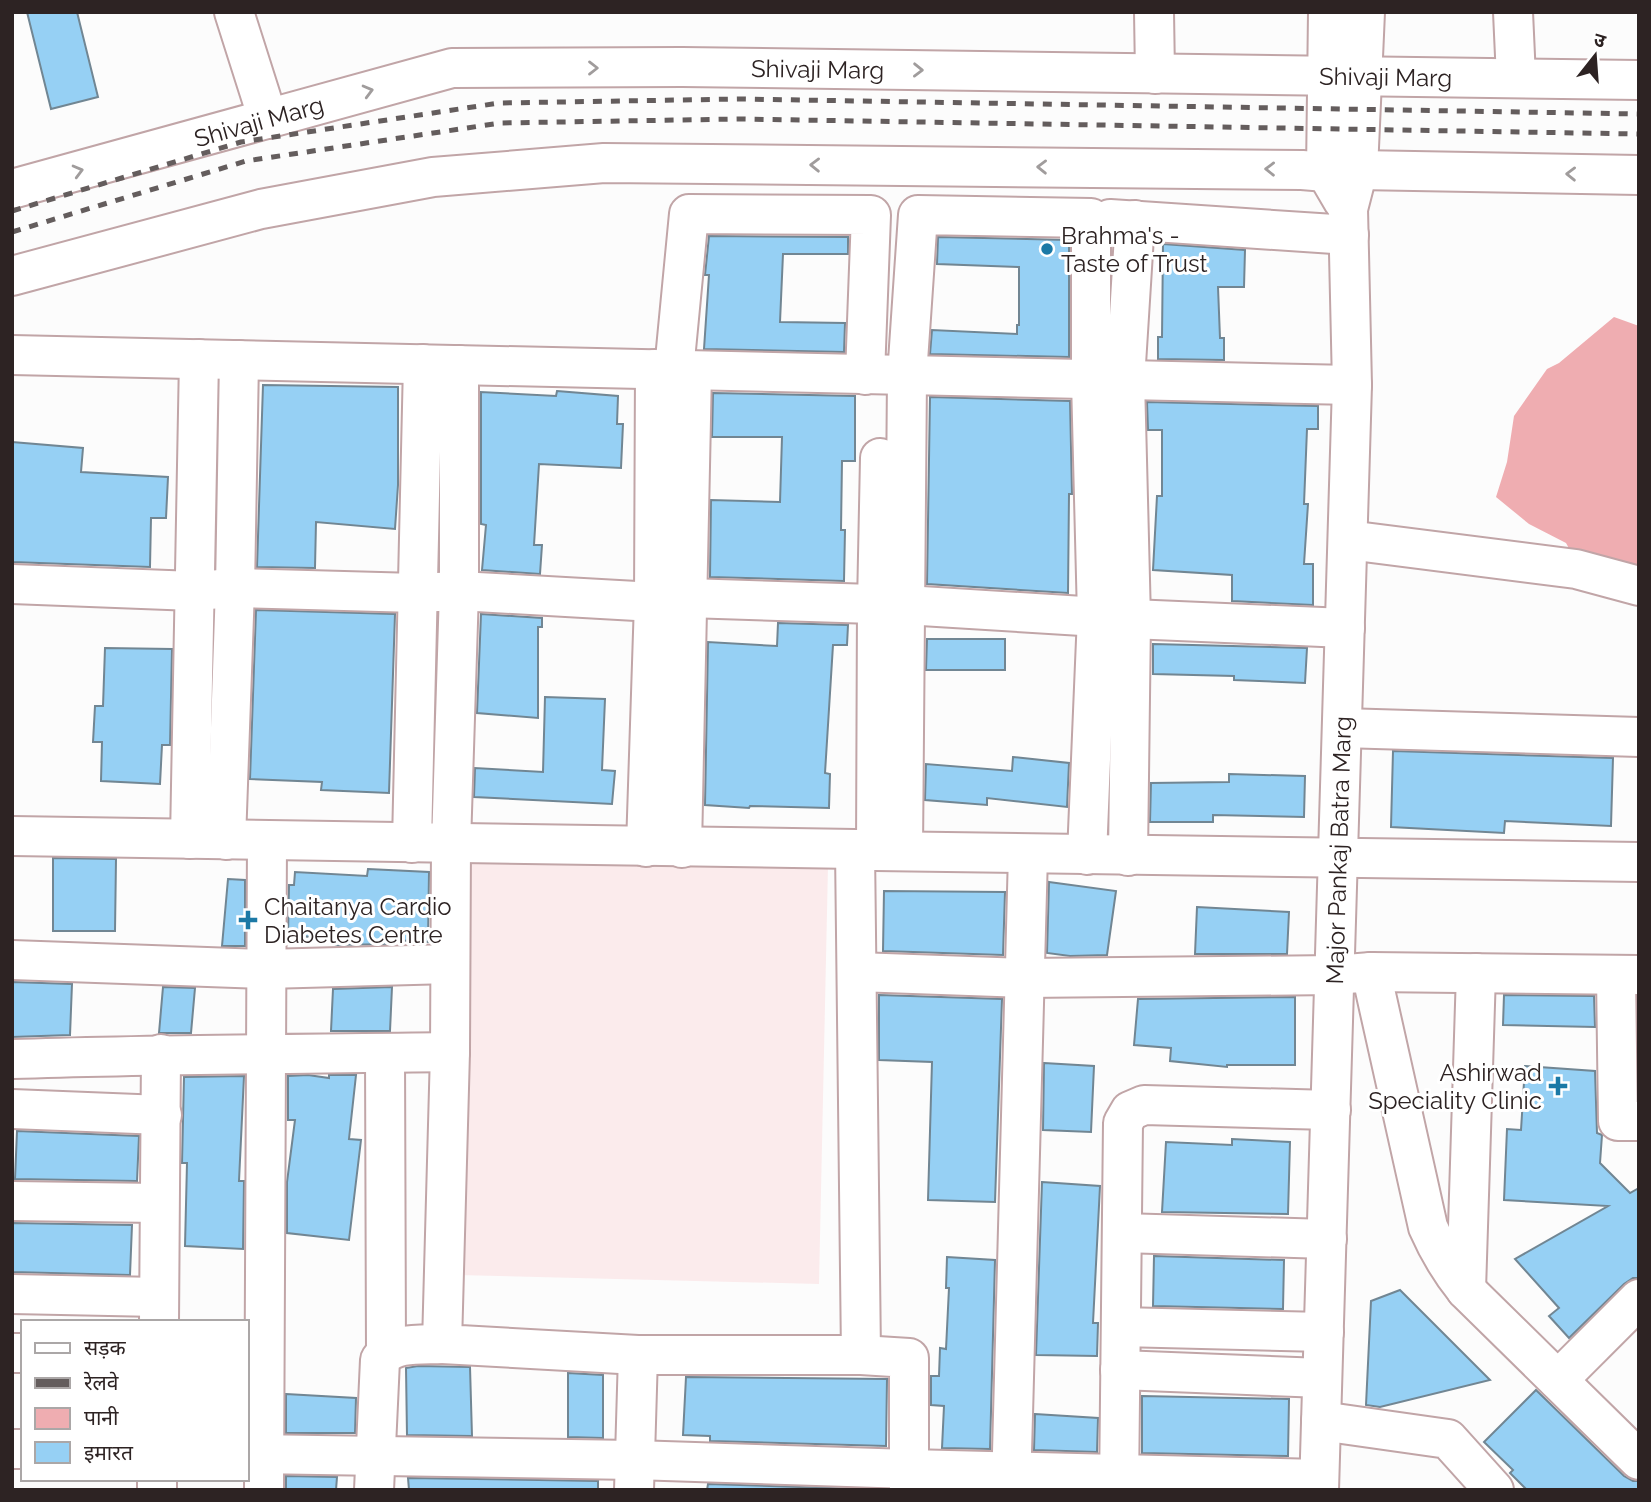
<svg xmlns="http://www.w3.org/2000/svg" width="1651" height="1502" font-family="Raleway,'Noto Sans Devanagari',sans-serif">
<rect width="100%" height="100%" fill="#fcfcfc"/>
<polygon fill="#fbebec" points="466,857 828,866 819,1284 457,1275"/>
<polygon fill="#efadb1" points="1614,317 1639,326 1639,590 1582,572 1566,543 1529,524 1496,497 1507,462 1514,416 1547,369 1559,363"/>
<g fill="#96d0f4" stroke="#718693" stroke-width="2">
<polygon points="27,12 77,12 98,97 51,109"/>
<polygon points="709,236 848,237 848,254 783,254 780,322 845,323 844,352 704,349 709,275 705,275"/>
<polygon points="938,237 1069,240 1069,357 930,354 932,330 1017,334 1017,325 1019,325 1019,267 937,264"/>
<polygon points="1163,244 1245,250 1244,287 1218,287 1220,338 1224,338 1224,360 1158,359 1158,337 1162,337"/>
<polygon points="263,385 398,387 398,485 395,529 316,522 315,568 257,567"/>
<polygon points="557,391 618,396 617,424 623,424 621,468 539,464 534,545 542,545 540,574 482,570 486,525 481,524 481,392 556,396"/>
<polygon points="713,393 855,396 855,461 842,461 841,530 845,530 844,581 710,577 711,500 780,502 782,437 712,437"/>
<polygon points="930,397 1070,401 1072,494 1069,494 1068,593 927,584"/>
<polygon points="1147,402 1318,406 1318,429 1307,429 1304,504 1308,504 1304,564 1313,564 1313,605 1232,601 1232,575 1153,570 1157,496 1162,496 1162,430 1148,430"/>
<polygon points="12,442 83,448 81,472 168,477 166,518 151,518 150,567 12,562"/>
<polygon points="256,610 395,614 389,793 321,790 322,782 250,779"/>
<polygon points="481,614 542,618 542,627 538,627 538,718 477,713"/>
<polygon points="778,623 848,625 847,645 833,645 825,773 830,774 829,808 750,806 749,808 705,805 708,642 777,646"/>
<polygon points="927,639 1005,639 1005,670 926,670"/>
<polygon points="1153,644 1307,648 1305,683 1234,680 1234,676 1153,674"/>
<polygon points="105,648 172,649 170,745 162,745 160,784 101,781 102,742 93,742 95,706 103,706"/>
<polygon points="545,697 605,699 602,770 615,771 612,804 474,797 475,768 543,772"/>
<polygon points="1393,751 1613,758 1611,826 1505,821 1504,833 1391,827"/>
<polygon points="1013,757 1069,763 1067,807 987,798 987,805 925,800 926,764 1012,771"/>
<polygon points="1229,774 1305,776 1304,817 1213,815 1213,822 1150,822 1151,783 1229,782"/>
<polygon points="53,858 116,859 115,931 53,931"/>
<polygon points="368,869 429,872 428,942 394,940 394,944 335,945 335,939 288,935 289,885 294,885 295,872 367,876"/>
<polygon points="228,879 245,880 245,946 222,946"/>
<polygon points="1049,882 1116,891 1107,955 1070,956 1047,953"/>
<polygon points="884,891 1005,892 1003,955 883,951"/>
<polygon points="1197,907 1289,912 1287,954 1195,954"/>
<polygon points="12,982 72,984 70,1035 12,1037"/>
<polygon points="163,987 195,988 191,1033 159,1033"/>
<polygon points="392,987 390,1031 331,1031 333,989"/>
<polygon points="879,995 1002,999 995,1202 928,1200 932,1062 879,1060"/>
<polygon points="1504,995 1594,996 1595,1027 1503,1025"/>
<polygon points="1295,997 1295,1065 1227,1065 1227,1067 1170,1061 1171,1048 1134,1045 1138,999"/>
<polygon points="1044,1063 1094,1066 1091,1132 1043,1130"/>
<polygon points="1525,1066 1595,1071 1597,1133 1602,1135 1600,1163 1630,1193 1639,1188 1639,1278 1633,1278 1624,1284 1569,1338 1549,1316 1559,1308 1515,1259 1608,1206 1504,1200 1507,1129 1521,1130"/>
<polygon points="308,1075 329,1078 329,1075 356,1075 349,1139 361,1140 349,1240 287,1233 287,1182 295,1120 288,1120 288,1076"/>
<polygon points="244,1076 239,1181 244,1181 243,1249 185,1246 187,1163 182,1163 184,1077"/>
<polygon points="17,1131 139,1136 137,1181 15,1179"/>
<polygon points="1232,1139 1290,1142 1288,1214 1162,1212 1166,1142 1232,1145"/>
<polygon points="1042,1182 1100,1186 1093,1323 1098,1323 1097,1356 1036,1355"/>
<polygon points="12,1223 132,1225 130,1275 12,1272"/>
<polygon points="1154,1256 1284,1260 1283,1309 1153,1306"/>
<polygon points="947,1257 995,1260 990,1449 942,1448 944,1406 931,1405 931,1376 939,1376 940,1348 946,1349 949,1288 946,1288"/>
<polygon points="1400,1290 1490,1380 1380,1407 1366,1405 1371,1301"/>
<polygon points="418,1366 470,1367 472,1436 407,1435 406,1368"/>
<polygon points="568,1373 603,1375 603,1438 568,1437"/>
<polygon points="686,1377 887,1379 886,1446 710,1441 710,1436 683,1435"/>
<polygon points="1536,1390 1624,1476 1633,1481 1639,1481 1639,1490 1527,1490 1510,1473 1513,1470 1484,1442"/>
<polygon points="286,1394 356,1398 355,1433 286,1433"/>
<polygon points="1142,1396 1289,1399 1288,1456 1142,1453"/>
<polygon points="1035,1414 1098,1418 1097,1452 1034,1450"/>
<polygon points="286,1476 337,1477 336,1490 286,1490"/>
<polygon points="408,1478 598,1481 598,1490 409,1490"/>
<polygon points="708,1484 858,1489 858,1490 707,1490"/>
</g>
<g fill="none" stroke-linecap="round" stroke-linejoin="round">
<defs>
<g id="minor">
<polyline points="234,12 268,119"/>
<polyline points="1154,12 1155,74"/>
<polyline points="1328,12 1326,172 1343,201"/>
<polyline points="1513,12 1516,78"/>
<polyline points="1110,219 1349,235"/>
<polyline points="12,355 1352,385"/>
<polyline points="459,365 459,591 451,844 450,1052 442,1344 638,1355 861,1355 855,849"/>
<polyline points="674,370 689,214 871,215 865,375"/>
<polyline points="1348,540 1576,569 1639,586"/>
<polyline points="12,584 194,591 235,588 416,593 459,591 654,602 688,598 905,605 1131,619 1345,628"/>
<polyline points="1342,728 1639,737"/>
<polyline points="12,836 855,849 876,851 1639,862"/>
<polyline points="190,839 199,359"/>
<polyline points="226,840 235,588 239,360"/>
<polyline points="412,843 423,364"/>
<polyline points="646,847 654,602 655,369"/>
<polyline points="682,848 692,371"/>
<polyline points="876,851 877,605 880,458"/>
<polyline points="903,851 907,376 918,215 1091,218 1091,380 1097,616 1087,855"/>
<polyline points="1128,856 1131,619 1125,380 1135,220"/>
<polyline points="12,960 266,969 450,964"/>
<path d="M857,972L1024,978L1335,975L1371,972L1428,1227C1438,1250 1450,1270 1466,1290L1639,1460"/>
<polyline points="1371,972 1639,975"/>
<polyline points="1616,975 1618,1121 1639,1121"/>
<polyline points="385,1053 386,1352"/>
<path d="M12,1059C158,1054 304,1054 450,1052"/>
<polyline points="12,1109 162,1115"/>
<polyline points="12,1201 158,1203"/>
<polyline points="1122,1233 1327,1239"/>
<polyline points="1466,1290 1476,973"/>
<polyline points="12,1294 158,1297"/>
<polyline points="159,1322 161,1054"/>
<polyline points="1121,1327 1324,1332"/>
<polyline points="12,1353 23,1353"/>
<polyline points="861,1355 909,1358 909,1490"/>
<polyline points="1120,1370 1322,1378"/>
<polyline points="1558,1380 1639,1299"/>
<polyline points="1321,1421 1448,1439 1494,1490"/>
<polyline points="12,1449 23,1449"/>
<polyline points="247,1454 634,1460 909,1469 1319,1479"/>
<polyline points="157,1490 157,1479"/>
<polyline points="264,1490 267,841"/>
<path d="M374,1490L380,1360C393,1341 421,1345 442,1344"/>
<polyline points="634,1490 638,1355"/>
<polyline points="1011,1490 1028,854"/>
<polyline points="1119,1490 1123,1123 1130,1111 1144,1105 1331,1110"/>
<path id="s1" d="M1319,1490L1352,385L1348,209L1358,170L1365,12"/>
</g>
<g id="major">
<path id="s2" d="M12,189L452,68L682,67L1639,80"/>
<polyline points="12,276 261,209 433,177 604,163 1302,170 1326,172 1358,170 1639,175"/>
</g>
</defs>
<use href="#minor" stroke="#c1a5a7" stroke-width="42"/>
<use href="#major" stroke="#c1a5a7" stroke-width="42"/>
<use href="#minor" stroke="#fff" stroke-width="38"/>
<use href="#major" stroke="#fff" stroke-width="38"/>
<g stroke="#645d5d" stroke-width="5" stroke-dasharray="9 9" stroke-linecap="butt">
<polyline points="12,211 241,142 499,103 740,99 1639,114"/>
<polyline points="12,232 246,161 500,123 741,119 1639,134"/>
</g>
</g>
<defs><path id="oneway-chevron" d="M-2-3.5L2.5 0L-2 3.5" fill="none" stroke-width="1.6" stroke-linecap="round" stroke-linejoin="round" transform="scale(1.75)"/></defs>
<g stroke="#a09c9c">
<use href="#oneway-chevron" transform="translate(593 68)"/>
<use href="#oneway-chevron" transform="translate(918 70) rotate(1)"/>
<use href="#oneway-chevron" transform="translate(368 91) rotate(-15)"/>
<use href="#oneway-chevron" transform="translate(815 165) rotate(-179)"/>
<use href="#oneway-chevron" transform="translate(1042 167) rotate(-179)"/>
<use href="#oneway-chevron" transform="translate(1270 169) rotate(-179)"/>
<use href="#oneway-chevron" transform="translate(78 171) rotate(-15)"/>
<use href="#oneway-chevron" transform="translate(1571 174) rotate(-179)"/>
</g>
<g fill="#1b79a6" stroke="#fff" stroke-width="2.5">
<circle cx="1047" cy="249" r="7"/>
<path d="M244.5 909.5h7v7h7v7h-7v7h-7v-7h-7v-7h7z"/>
<path d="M1554.5 1075.5h7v7h7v7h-7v7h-7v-7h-7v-7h7z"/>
</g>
<g text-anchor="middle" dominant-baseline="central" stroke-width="6" stroke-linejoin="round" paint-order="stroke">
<g font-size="24" fill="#2d2323" stroke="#fff">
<text stroke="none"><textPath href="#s2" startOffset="822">Shivaji Marg</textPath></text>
<text stroke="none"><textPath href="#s2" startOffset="1390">Shivaji Marg</textPath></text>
<text stroke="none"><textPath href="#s2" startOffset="256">Shivaji Marg</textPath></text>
<text stroke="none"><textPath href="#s1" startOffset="640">Major Pankaj Batra Marg</textPath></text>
</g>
<g font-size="24" fill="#2d2323" stroke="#fff" text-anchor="start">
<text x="1061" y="235">Brahma's -<tspan x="1061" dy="28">Taste of Trust</tspan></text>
<text x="264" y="906">Chaitanya Cardio<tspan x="264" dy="28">Diabetes Centre</tspan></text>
<text x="1542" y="1072" text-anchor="end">Ashirwad<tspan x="1542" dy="28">Speciality Clinic</tspan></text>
</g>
</g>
<rect width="1651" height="1502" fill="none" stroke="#2d2323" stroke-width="28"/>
<rect x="21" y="1320" width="228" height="161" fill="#ffffff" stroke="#aba7a7" stroke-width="2"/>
<rect x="35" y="1343" width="35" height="10" fill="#ffffff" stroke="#aba7a7" stroke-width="2"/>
<text x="84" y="1355" font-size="21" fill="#2d2323">सड़क</text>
<rect x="35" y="1378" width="35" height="10" fill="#645d5d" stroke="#aba7a7" stroke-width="2"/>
<text x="84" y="1390" font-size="21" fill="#2d2323">रेलवे</text>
<rect x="35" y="1408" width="35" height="21" fill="#efadb1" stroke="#aba7a7" stroke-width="2"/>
<text x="84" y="1425" font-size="21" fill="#2d2323">पानी</text>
<rect x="35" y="1442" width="35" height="21" fill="#96d0f4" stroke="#aba7a7" stroke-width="2"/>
<text x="84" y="1460" font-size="21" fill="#2d2323">इमारत</text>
<g transform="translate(1595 56) rotate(17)" stroke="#ffffff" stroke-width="5" paint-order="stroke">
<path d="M0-5L12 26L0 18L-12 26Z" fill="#2d2323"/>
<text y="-10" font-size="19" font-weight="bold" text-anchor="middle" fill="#2d2323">उ</text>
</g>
</svg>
